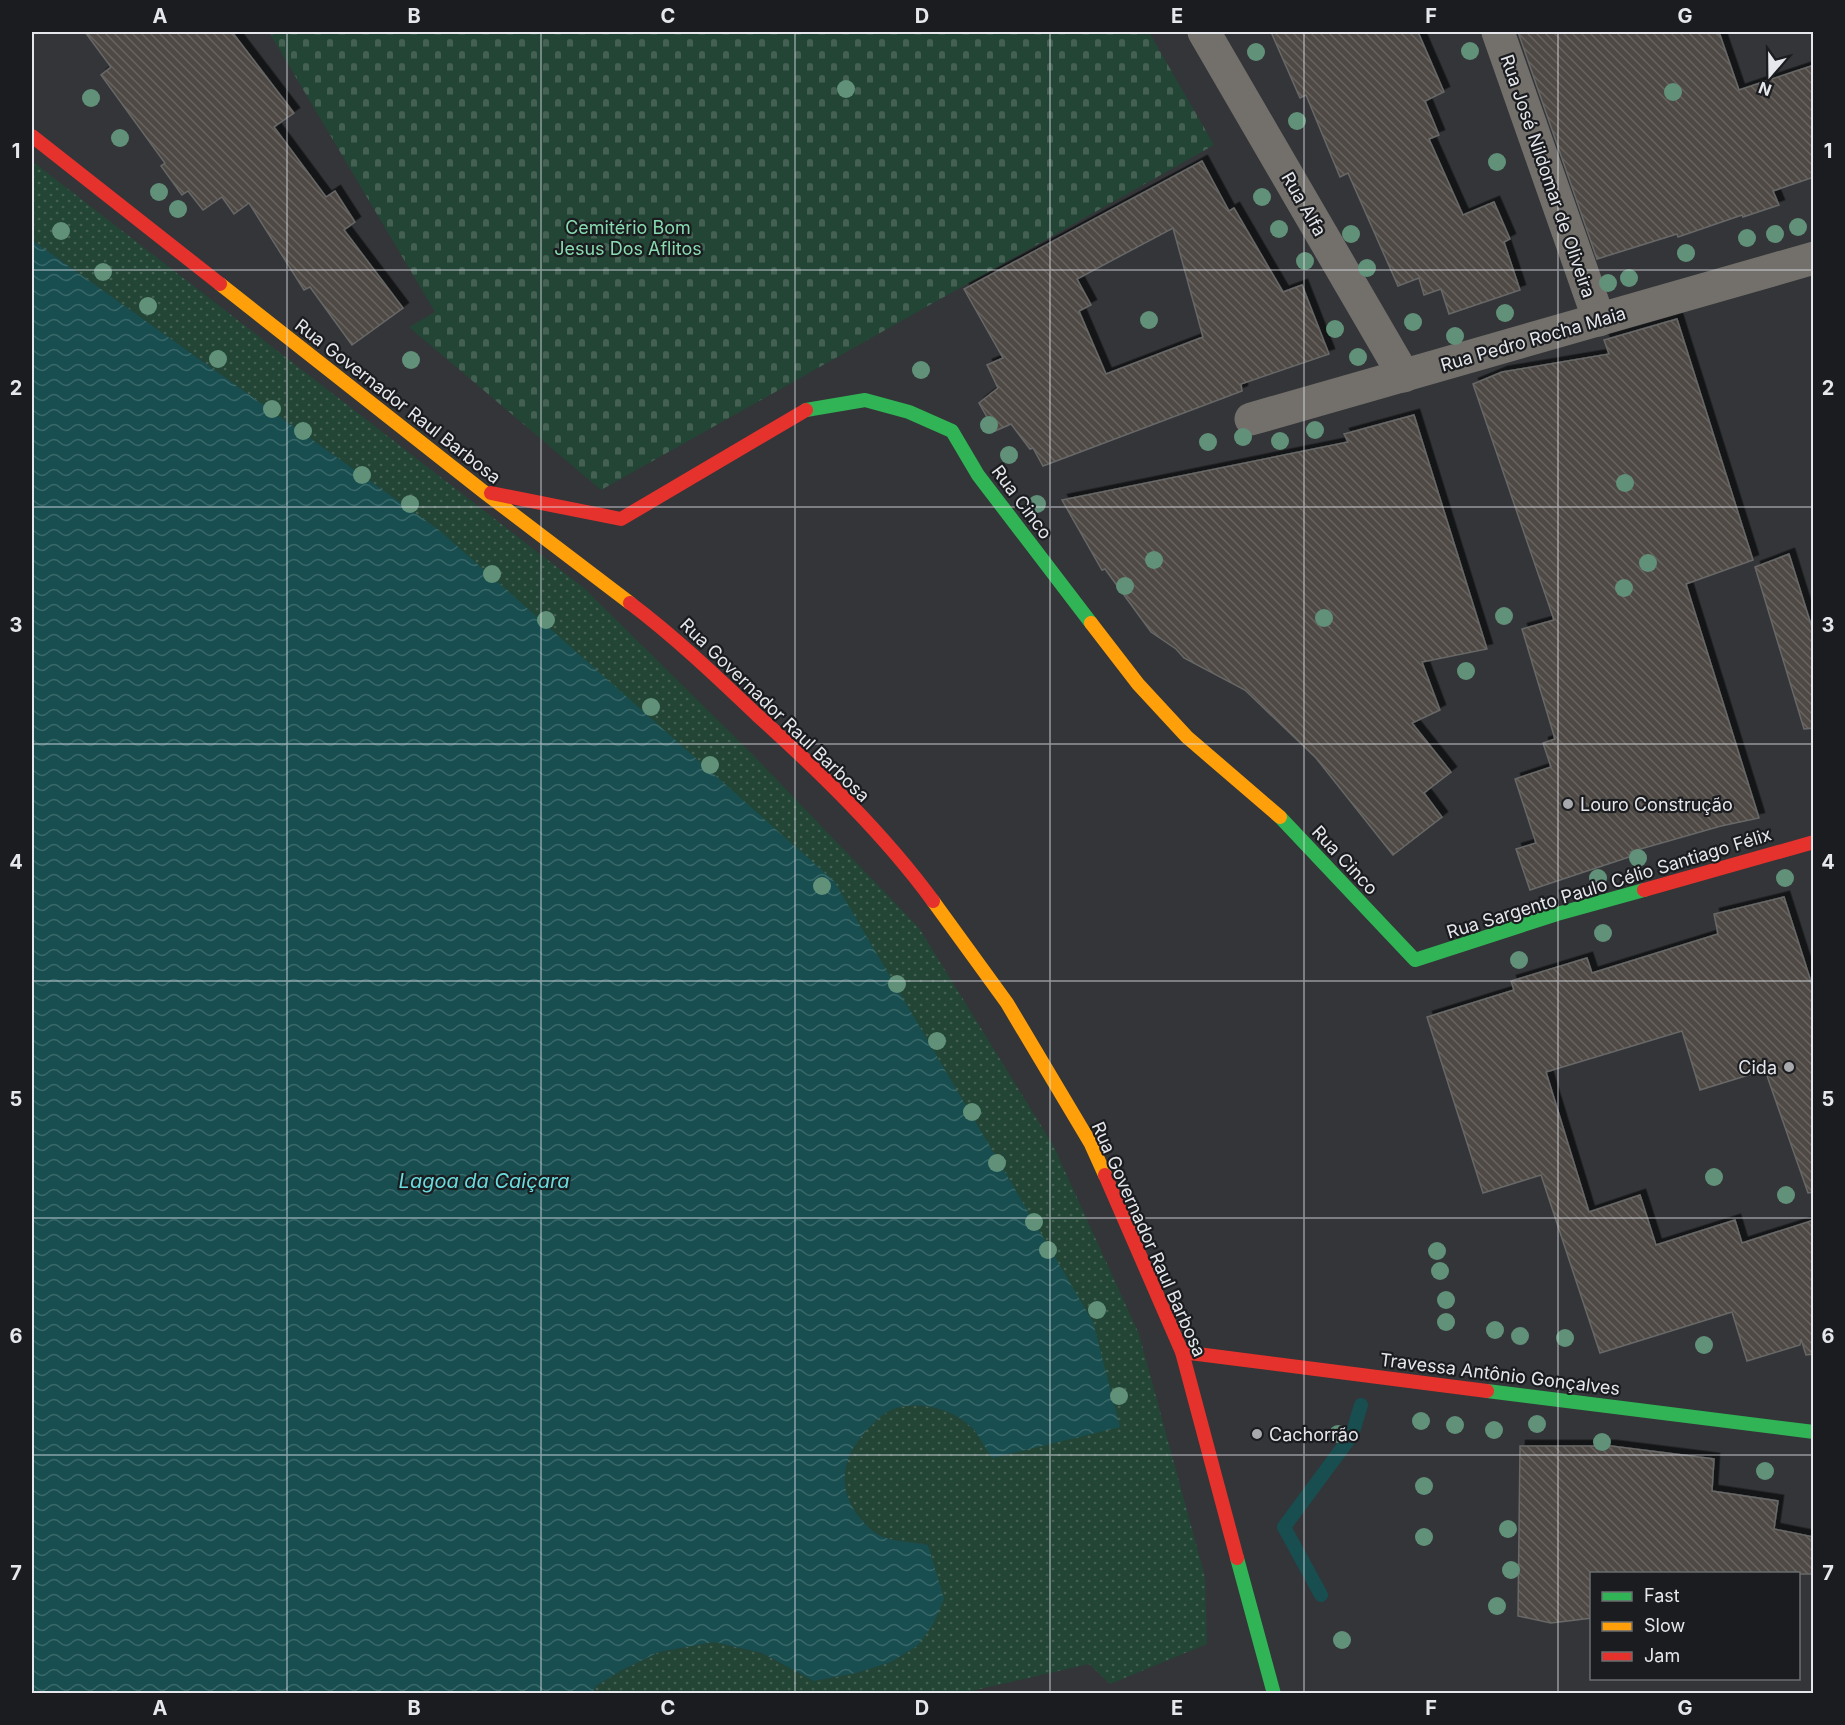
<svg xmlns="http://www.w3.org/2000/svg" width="1845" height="1725" font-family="Inter,sans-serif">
<defs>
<pattern id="cemetery-stones" width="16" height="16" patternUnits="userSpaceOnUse" patternTransform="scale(1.5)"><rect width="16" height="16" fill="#234535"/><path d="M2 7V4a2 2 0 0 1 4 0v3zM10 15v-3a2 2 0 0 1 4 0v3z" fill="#436052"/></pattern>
<pattern id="park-dots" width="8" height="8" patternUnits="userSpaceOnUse" patternTransform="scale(1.5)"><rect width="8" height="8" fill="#234535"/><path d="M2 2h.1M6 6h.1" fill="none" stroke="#436052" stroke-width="1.8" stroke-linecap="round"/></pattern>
<pattern id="water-waves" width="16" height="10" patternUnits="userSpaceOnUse" patternTransform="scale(1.5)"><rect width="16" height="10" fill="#184e50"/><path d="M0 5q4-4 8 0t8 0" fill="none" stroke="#396869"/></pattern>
<pattern id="building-back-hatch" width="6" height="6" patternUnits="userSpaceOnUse" patternTransform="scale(1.5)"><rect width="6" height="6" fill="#4f4a44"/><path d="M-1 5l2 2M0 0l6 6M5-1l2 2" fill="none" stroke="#68645f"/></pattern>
<filter id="shadow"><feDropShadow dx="5.5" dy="-5.5" stdDeviation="0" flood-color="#0009"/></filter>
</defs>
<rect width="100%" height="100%" fill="#333538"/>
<polygon fill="url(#cemetery-stones)" points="269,32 1149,32 1214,145 601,490 409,327 435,312"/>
<path fill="url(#park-dots)" d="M32,161L584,588L755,757L919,928L1053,1145L1139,1334L1205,1577L1207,1644L1110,1684L1089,1664L963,1693H592L596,1686L620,1671L659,1652L714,1642L762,1653L814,1681L856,1673L891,1662L917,1646L929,1545C914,1543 897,1542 883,1537C875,1534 865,1524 859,1517C834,1485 844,1450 873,1424C877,1420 882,1415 887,1412C914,1398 955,1408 975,1431C981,1439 986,1449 992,1458L439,530L32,240Z"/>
<path fill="url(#water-waves)" d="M32,240L439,530L834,881L1093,1322L1120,1427L992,1458C986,1450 981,1439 975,1431C955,1408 914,1398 887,1412C882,1415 877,1420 873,1424C844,1450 834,1485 859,1517C865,1524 874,1534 883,1537C897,1542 914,1542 928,1545L944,1599L932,1626L917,1646L891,1662L856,1673L814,1681L762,1653L714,1642L659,1652L620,1671L596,1686L592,1693H32Z"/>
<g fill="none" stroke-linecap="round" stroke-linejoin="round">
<polyline stroke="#184e50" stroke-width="14" points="1321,1595 1284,1527 1352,1435 1361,1405"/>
</g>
<g fill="url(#building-back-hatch)" stroke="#686868" stroke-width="1.5" fill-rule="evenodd" filter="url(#shadow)">
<polygon points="85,32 232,32 294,113 274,127 326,197 335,191 355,222 344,230 403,308 352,345 310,287 304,290 249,203 234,214 222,197 203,210 188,191 182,195 161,166 165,163 101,75 111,67"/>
<polygon points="1271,32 1418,32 1444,92 1425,101 1439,135 1429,139 1463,215 1494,202 1510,239 1504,242 1520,290 1449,314 1441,289 1424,295 1419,278 1398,286 1348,173 1340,177 1306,95 1300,98"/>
<polygon points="1518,32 1719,32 1739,90 1814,65 1814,177 1773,191 1779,205 1743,217 1742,215 1678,237 1677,234 1597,259"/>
<path d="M1202,161L1229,211L1234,208L1283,292L1302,285L1329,354L1241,384L1242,391L1043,466L1033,448L1030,449L1011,424L995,431L979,403L998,388L987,365L1003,358L964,289ZM1173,228L1203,337L1106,374L1079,311L1091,305L1077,279Z"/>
<polygon points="1677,319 1753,560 1686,584 1759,818 1721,826 1630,852 1632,856 1530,890 1516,849 1536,843 1515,779 1551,767 1543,743 1555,739 1522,629 1554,620 1473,384 1502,372 1609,354 1604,340"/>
<polygon points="1414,415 1487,649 1422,662 1440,710 1412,723 1451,772 1424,793 1442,817 1393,855 1316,758 1245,690 1184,658 1176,649 1151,632 1105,569 1102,570 1062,500 1348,442 1344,434"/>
<polygon points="1789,554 1814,634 1814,728 1804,729 1755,567"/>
<polygon points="1784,897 1814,991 1814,1192 1808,1193 1765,1070 1700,1090 1682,1031 1546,1072 1589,1212 1640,1195 1656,1245 1735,1220 1742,1243 1814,1220 1814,1354 1806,1355 1801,1339 1800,1345 1747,1361 1732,1312 1600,1353 1541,1175 1483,1193 1427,1017 1514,990 1511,981 1587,958 1592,973 1718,934 1714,914"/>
<polygon points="1520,1446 1611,1446 1714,1459 1712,1491 1778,1501 1774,1529 1814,1537 1814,1574 1592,1574 1592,1618 1551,1623 1518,1616"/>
</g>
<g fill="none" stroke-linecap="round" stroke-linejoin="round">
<g stroke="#73706b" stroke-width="33">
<polyline points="1204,32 1404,376"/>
<polyline points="1498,32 1599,320"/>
<polyline points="1251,419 1814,258"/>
</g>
<g stroke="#30b455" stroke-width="14">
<polyline points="806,410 865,400 909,412 952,431 978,475 1091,623"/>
<polyline points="1280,817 1415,960 1557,914 1644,890"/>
<polyline points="1487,1391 1814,1432"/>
<polyline points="1237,1558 1274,1694"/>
</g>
<g stroke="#ff9f0a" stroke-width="14">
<polyline points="220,284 484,492 630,603"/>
<polyline points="1091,623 1138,684 1187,737 1280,817"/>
<polyline points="933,901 1007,1003 1091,1144 1105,1175"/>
</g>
<g stroke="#e5322d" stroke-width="14">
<polyline points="32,136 220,284"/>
<polyline points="491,493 621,519 806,410"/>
<path d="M630,603C675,637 716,676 757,715C819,771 884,834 933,901"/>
<polyline points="1644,890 1814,842"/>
<polyline points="1105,1175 1182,1352 1237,1558"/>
<polyline points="1182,1352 1487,1391"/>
</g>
</g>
<g fill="#62917a">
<circle cx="1470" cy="51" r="9"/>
<circle cx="1256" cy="52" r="9"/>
<circle cx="846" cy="89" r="9"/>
<circle cx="1673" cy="92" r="9"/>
<circle cx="91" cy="98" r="9"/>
<circle cx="1297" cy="121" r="9"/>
<circle cx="120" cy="138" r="9"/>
<circle cx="1497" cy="162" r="9"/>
<circle cx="159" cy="192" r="9"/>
<circle cx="1262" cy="197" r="9"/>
<circle cx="178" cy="209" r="9"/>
<circle cx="1798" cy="227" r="9"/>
<circle cx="1279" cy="229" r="9"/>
<circle cx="61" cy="231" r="9"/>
<circle cx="1351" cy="234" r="9"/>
<circle cx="1775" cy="234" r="9"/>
<circle cx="1747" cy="238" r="9"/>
<circle cx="1686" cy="253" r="9"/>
<circle cx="1305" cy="261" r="9"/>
<circle cx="1367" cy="268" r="9"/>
<circle cx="103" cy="272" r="9"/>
<circle cx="1629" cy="278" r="9"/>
<circle cx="1608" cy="283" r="9"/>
<circle cx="148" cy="306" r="9"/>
<circle cx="1505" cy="313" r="9"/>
<circle cx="1149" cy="320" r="9"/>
<circle cx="1413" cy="322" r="9"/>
<circle cx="1335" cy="329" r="9"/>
<circle cx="1455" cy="336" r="9"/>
<circle cx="1358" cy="357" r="9"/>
<circle cx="218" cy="359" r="9"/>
<circle cx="411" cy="360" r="9"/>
<circle cx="921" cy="370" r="9"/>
<circle cx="272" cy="409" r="9"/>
<circle cx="989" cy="425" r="9"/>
<circle cx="1315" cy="430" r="9"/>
<circle cx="303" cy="431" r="9"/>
<circle cx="1243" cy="437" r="9"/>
<circle cx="1280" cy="441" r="9"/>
<circle cx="1208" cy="442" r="9"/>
<circle cx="1009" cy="455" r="9"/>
<circle cx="362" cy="475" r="9"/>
<circle cx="1625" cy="483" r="9"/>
<circle cx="410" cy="504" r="9"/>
<circle cx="1037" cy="504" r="9"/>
<circle cx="1154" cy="560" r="9"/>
<circle cx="1648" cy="563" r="9"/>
<circle cx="492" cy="574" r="9"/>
<circle cx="1125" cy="586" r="9"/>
<circle cx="1624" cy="588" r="9"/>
<circle cx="1504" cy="616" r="9"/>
<circle cx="1324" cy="618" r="9"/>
<circle cx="546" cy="620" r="9"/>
<circle cx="1466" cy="671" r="9"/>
<circle cx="651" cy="707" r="9"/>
<circle cx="710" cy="765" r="9"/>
<circle cx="1638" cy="858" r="9"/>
<circle cx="1598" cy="878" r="9"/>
<circle cx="1785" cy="878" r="9"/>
<circle cx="822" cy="886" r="9"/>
<circle cx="1603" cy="933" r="9"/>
<circle cx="1519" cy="960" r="9"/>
<circle cx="897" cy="984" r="9"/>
<circle cx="937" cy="1041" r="9"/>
<circle cx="972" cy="1112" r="9"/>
<circle cx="997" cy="1163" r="9"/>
<circle cx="1714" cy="1177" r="9"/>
<circle cx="1786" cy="1195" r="9"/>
<circle cx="1034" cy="1222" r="9"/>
<circle cx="1048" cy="1250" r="9"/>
<circle cx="1437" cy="1251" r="9"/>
<circle cx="1440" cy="1271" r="9"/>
<circle cx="1446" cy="1300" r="9"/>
<circle cx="1097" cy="1310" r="9"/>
<circle cx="1446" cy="1322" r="9"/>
<circle cx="1495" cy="1330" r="9"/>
<circle cx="1520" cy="1336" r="9"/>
<circle cx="1565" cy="1338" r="9"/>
<circle cx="1704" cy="1345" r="9"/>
<circle cx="1119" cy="1396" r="9"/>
<circle cx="1421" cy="1421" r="9"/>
<circle cx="1537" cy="1424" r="9"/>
<circle cx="1455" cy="1425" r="9"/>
<circle cx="1494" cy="1430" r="9"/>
<circle cx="1338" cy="1434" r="9"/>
<circle cx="1602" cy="1442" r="9"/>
<circle cx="1765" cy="1471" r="9"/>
<circle cx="1424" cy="1486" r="9"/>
<circle cx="1508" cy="1529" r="9"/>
<circle cx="1424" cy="1537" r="9"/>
<circle cx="1511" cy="1570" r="9"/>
<circle cx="1497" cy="1606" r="9"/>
<circle cx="1342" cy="1640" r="9"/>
</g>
<path fill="none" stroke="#e5e7ec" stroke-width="1.5" stroke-opacity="0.55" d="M287,32V1694M541,32V1694M795,32V1694M1050,32V1694M1304,32V1694M1558,32V1694M32,270H1814M32,507H1814M32,744H1814M32,981H1814M32,1218H1814M32,1455H1814"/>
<g fill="#a7a9ad" stroke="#1a1c1f" stroke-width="2">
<circle cx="1568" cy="804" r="6"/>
<circle cx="1789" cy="1067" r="6"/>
<circle cx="1257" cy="1434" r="6"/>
</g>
<g text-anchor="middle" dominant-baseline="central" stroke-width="4.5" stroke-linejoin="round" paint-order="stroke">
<g font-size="18" fill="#e5e7ec" stroke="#1a1c1f">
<text transform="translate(1548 176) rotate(71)">Rua José Nildomar de Oliveira</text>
<text transform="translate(1304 204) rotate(60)">Rua Alfa</text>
<text transform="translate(1533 339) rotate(-16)">Rua Pedro Rocha Maia</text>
<text transform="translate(398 401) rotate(38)">Rua Governador Raul Barbosa</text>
<text transform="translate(1022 502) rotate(53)">Rua Cinco</text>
<text transform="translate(775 710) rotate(44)">Rua Governador Raul Barbosa</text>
<text transform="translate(1345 860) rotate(47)">Rua Cinco</text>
<text transform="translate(1609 883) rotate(-17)">Rua Sargento Paulo Célio Santiago Félix</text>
<text transform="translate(1149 1239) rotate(66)">Rua Governador Raul Barbosa</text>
<text transform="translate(1500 1374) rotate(7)">Travessa Antônio Gonçalves</text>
</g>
<g font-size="18" fill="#88dcb0" stroke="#1a1c1f">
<text x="628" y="227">Cemitério Bom<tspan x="628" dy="21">Jesus Dos Aflitos</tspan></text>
</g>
<g font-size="18" fill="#e5e7ec" stroke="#1a1c1f" text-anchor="start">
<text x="1580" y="804">Louro Construção</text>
<text x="1777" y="1067" text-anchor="end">Cida</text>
<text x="1269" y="1434">Cachorrão</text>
</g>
<g font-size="20" font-style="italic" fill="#69dcdd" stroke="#1a1c1f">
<text x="484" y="1181">Lagoa da Caiçara</text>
</g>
</g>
<rect width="1845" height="1725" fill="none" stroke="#1a1c1f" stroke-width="66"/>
<rect x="1590" y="1572" width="210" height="108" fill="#1a1c1f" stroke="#6b6d71" stroke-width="1.5"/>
<rect x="1602" y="1592" width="30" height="9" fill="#30b455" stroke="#6b6d71" stroke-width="1.5"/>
<text x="1644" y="1602" font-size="18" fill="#e5e7ec">Fast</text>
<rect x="1602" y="1622" width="30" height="9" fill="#ff9f0a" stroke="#6b6d71" stroke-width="1.5"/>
<text x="1644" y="1632" font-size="18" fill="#e5e7ec">Slow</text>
<rect x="1602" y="1652" width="30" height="9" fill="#e5322d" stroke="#6b6d71" stroke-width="1.5"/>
<text x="1644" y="1662" font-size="18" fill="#e5e7ec">Jam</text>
<g transform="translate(1770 75) rotate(200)" stroke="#1a1c1f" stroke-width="4.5" paint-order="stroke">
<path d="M0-4.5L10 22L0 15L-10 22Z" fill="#e5e7ec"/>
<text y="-9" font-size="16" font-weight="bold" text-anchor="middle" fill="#e5e7ec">N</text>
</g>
<rect x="33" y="33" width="1779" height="1659" fill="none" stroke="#e5e7ec" stroke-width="2"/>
<g font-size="20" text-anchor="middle" font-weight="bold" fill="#e5e7ec">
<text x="160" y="23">A</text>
<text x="414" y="23">B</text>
<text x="668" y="23">C</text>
<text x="922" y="23">D</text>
<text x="1177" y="23">E</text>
<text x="1431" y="23">F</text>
<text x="1685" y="23">G</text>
<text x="16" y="158">1</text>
<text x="1828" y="158">1</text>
<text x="16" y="395">2</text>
<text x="1828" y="395">2</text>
<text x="16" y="632">3</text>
<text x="1828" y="632">3</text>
<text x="16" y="869">4</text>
<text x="1828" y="869">4</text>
<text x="16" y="1106">5</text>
<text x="1828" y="1106">5</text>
<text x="16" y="1343">6</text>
<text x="1828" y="1343">6</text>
<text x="16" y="1580">7</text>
<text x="1828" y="1580">7</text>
<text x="160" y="1715">A</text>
<text x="414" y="1715">B</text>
<text x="668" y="1715">C</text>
<text x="922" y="1715">D</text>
<text x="1177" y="1715">E</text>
<text x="1431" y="1715">F</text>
<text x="1685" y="1715">G</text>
</g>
</svg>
